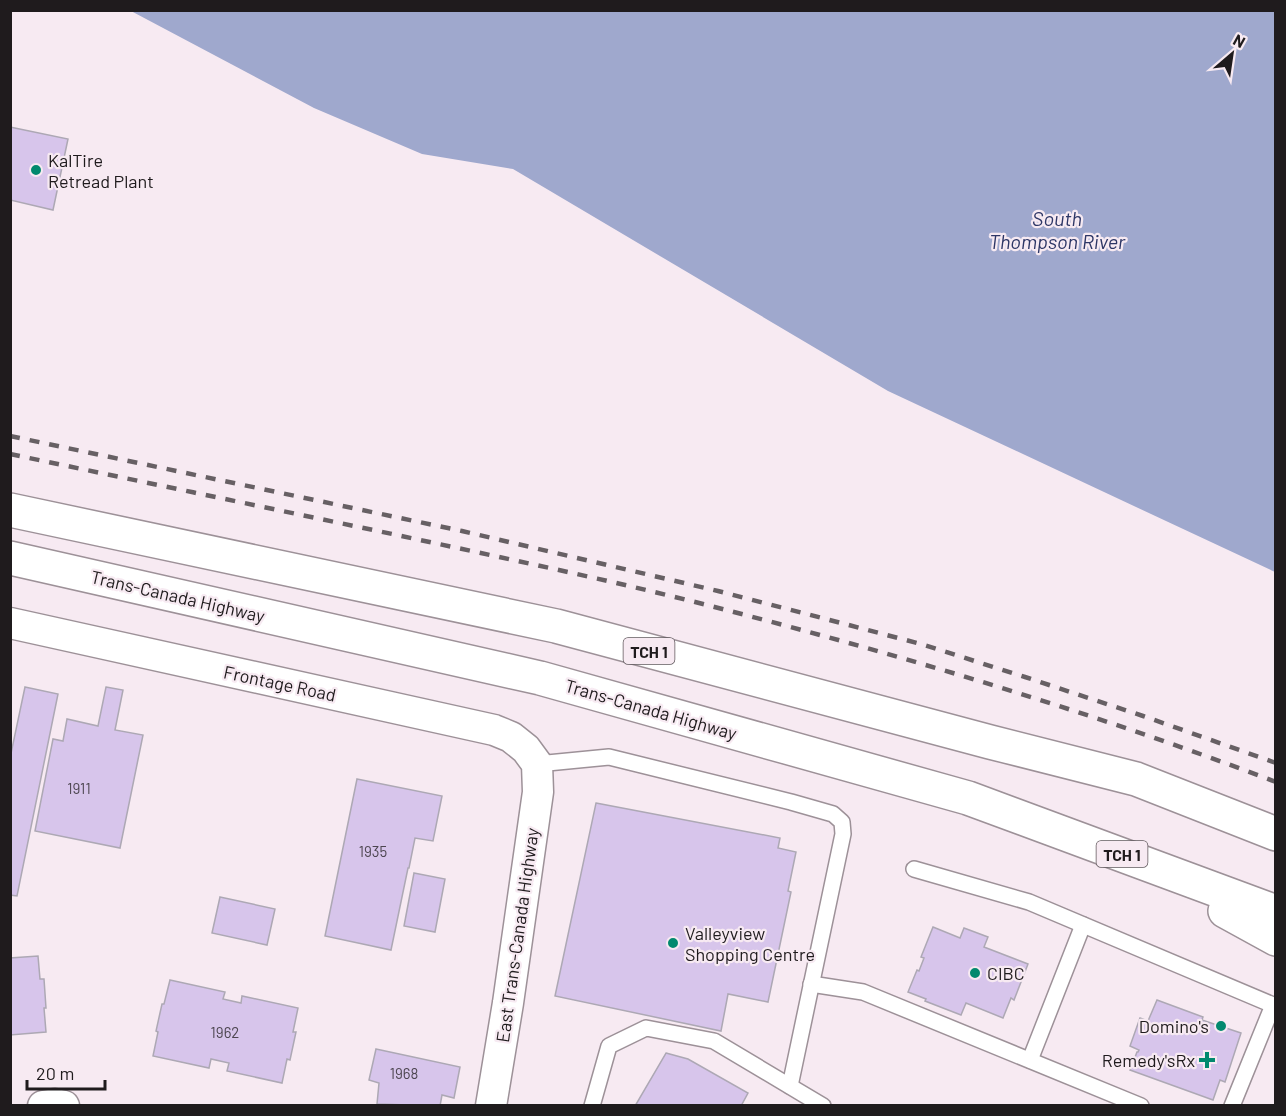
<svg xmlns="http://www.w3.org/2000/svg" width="1286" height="1116" font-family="Barlow,sans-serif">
<rect width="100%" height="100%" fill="#f7eaf2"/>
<polygon fill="#9fa8cd" points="131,11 1275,11 1275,572 888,391 513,169 422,154 314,108"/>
<g fill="#d7c5eb" stroke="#ada8b4" stroke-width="1.5">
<polygon points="10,127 68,139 53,210 10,200"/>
<polygon points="25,687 58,694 17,896 10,895 10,758"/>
<polygon points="106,687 123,690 115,730 143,735 120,848 35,831 53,739 63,741 67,719 98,726"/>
<polygon points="357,779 442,796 433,841 415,838 409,868 408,868 391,950 325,936"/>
<polygon points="596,803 780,838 778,848 796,852 788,891 791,892 768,1002 728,994 721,1031 555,996"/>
<polygon points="414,873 445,879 435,932 404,926"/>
<polygon points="220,897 275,909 267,945 212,933"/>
<polygon points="933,927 960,938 964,928 988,937 984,947 1028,964 1014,1000 1011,998 1003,1018 966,1003 961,1015 925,1001 926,999 908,992 917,970 919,971 924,958 921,957"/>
<polygon points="38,956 40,979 44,979 46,1008 44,1008 46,1032 10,1035 10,958"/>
<polygon points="170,980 225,992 223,999 241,1003 242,996 298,1008 293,1032 296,1032 290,1060 287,1059 282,1083 227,1071 229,1063 211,1059 209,1068 153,1056 158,1032 156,1031 162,1004 164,1004"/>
<polygon points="1157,1000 1203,1017 1202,1020 1241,1033 1225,1082 1220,1080 1213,1100 1130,1070 1137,1052 1138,1052 1139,1050 1130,1046 1140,1018 1148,1021"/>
<polygon points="376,1049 460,1067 454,1098 442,1095 440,1106 377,1104 379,1083 369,1080"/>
<polygon points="666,1053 688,1059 748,1093 741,1106 635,1106"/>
</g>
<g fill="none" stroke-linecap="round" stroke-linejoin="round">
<defs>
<g id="lane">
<polyline points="537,764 609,757 791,802 833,814 842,822 843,834 790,1086"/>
<polyline points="914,869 1029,902 1273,1005 1232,1106"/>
<polyline points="811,984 863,992 1141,1106"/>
<polyline points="1030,1060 1083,925"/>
<polyline points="592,1106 609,1046 646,1028 714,1041 823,1106"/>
</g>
<g id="street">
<polyline points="10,623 494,730 511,737 526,749 537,764 538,792 508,1003 491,1106"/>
<polyline points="43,1106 55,1104 64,1106"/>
</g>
<g id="highway">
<polyline points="10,510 556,626 990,742 1136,779 1276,834"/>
<polyline points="10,558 540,678 968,798 1276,912"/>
<polyline points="1225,911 1276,939"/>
</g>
</defs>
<use href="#lane" stroke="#9d9198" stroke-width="18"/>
<use href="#street" stroke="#9d9198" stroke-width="33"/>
<use href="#highway" stroke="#9d9198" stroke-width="36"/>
<use href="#lane" stroke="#fff" stroke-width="15"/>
<use href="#street" stroke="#fff" stroke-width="30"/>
<use href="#highway" stroke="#fff" stroke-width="33"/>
<g stroke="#676064" stroke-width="4.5" stroke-dasharray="10 10" stroke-linecap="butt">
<polyline points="10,436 462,531 718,591 803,613 921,644 1025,677 1143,716 1276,763"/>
<path d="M10,454C139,481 268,508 397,535C508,559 620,582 730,611C915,659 1097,714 1276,782"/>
</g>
</g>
<g fill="#02896e" stroke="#f7eaf2" stroke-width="2">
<circle cx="36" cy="170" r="6"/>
<circle cx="673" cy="943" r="6"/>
<circle cx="975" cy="973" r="6"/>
<circle cx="1221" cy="1026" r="6"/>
<path d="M1204 1051h6v6h6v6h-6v6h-6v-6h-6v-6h6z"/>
</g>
<g text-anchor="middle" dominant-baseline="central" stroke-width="4.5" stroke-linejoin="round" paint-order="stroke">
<g font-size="15" fill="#4d4650">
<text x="79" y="788">1911</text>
<text x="373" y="851">1935</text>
<text x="225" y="1032">1962</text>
<text x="404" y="1073">1968</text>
</g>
<g fill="#f7eaf2" stroke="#60595d" stroke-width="1.5">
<rect x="623.5" y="638" width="51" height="26" rx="4.5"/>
<rect x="1096.5" y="841" width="51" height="26" rx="4.5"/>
</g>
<g font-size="16" font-weight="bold" fill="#1f1b1d">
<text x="649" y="651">TCH 1</text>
<text x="1122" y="854">TCH 1</text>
</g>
<g font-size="18" fill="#1f1b1d" stroke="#f7eaf2" text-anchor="start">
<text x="48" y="160">KalTire<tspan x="48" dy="21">Retread Plant</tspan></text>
<text x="685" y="933">Valleyview<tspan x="685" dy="21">Shopping Centre</tspan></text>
<text x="987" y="973">CIBC</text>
<text x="1209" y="1026" text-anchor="end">Domino's</text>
<text x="1195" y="1060" text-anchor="end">Remedy'sRx</text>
</g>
<g font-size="18" fill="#1f1b1d" stroke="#f7eaf2">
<text transform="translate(178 596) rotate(13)">Trans-Canada Highway</text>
<text transform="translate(280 683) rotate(12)">Frontage Road</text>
<text transform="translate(651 709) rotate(16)">Trans-Canada Highway</text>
<text transform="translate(517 935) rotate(-82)">East Trans-Canada Highway</text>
</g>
<g font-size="20" font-style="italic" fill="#2d3666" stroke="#f7eaf2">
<text x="1057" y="218">South<tspan x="1057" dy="23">Thompson River</tspan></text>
</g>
</g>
<rect width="1286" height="1116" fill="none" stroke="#1f1b1d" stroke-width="24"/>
<g transform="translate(1232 54) rotate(29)" stroke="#f7eaf2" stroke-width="4.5" paint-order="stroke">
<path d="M0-4.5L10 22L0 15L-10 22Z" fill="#1f1b1d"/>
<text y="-9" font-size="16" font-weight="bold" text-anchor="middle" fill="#1f1b1d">N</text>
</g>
<path d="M27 1080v9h78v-9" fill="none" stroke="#1f1b1d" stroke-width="3"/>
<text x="36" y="1080" font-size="18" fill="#1f1b1d" stroke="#f7eaf2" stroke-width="4.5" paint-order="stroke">20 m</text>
</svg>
